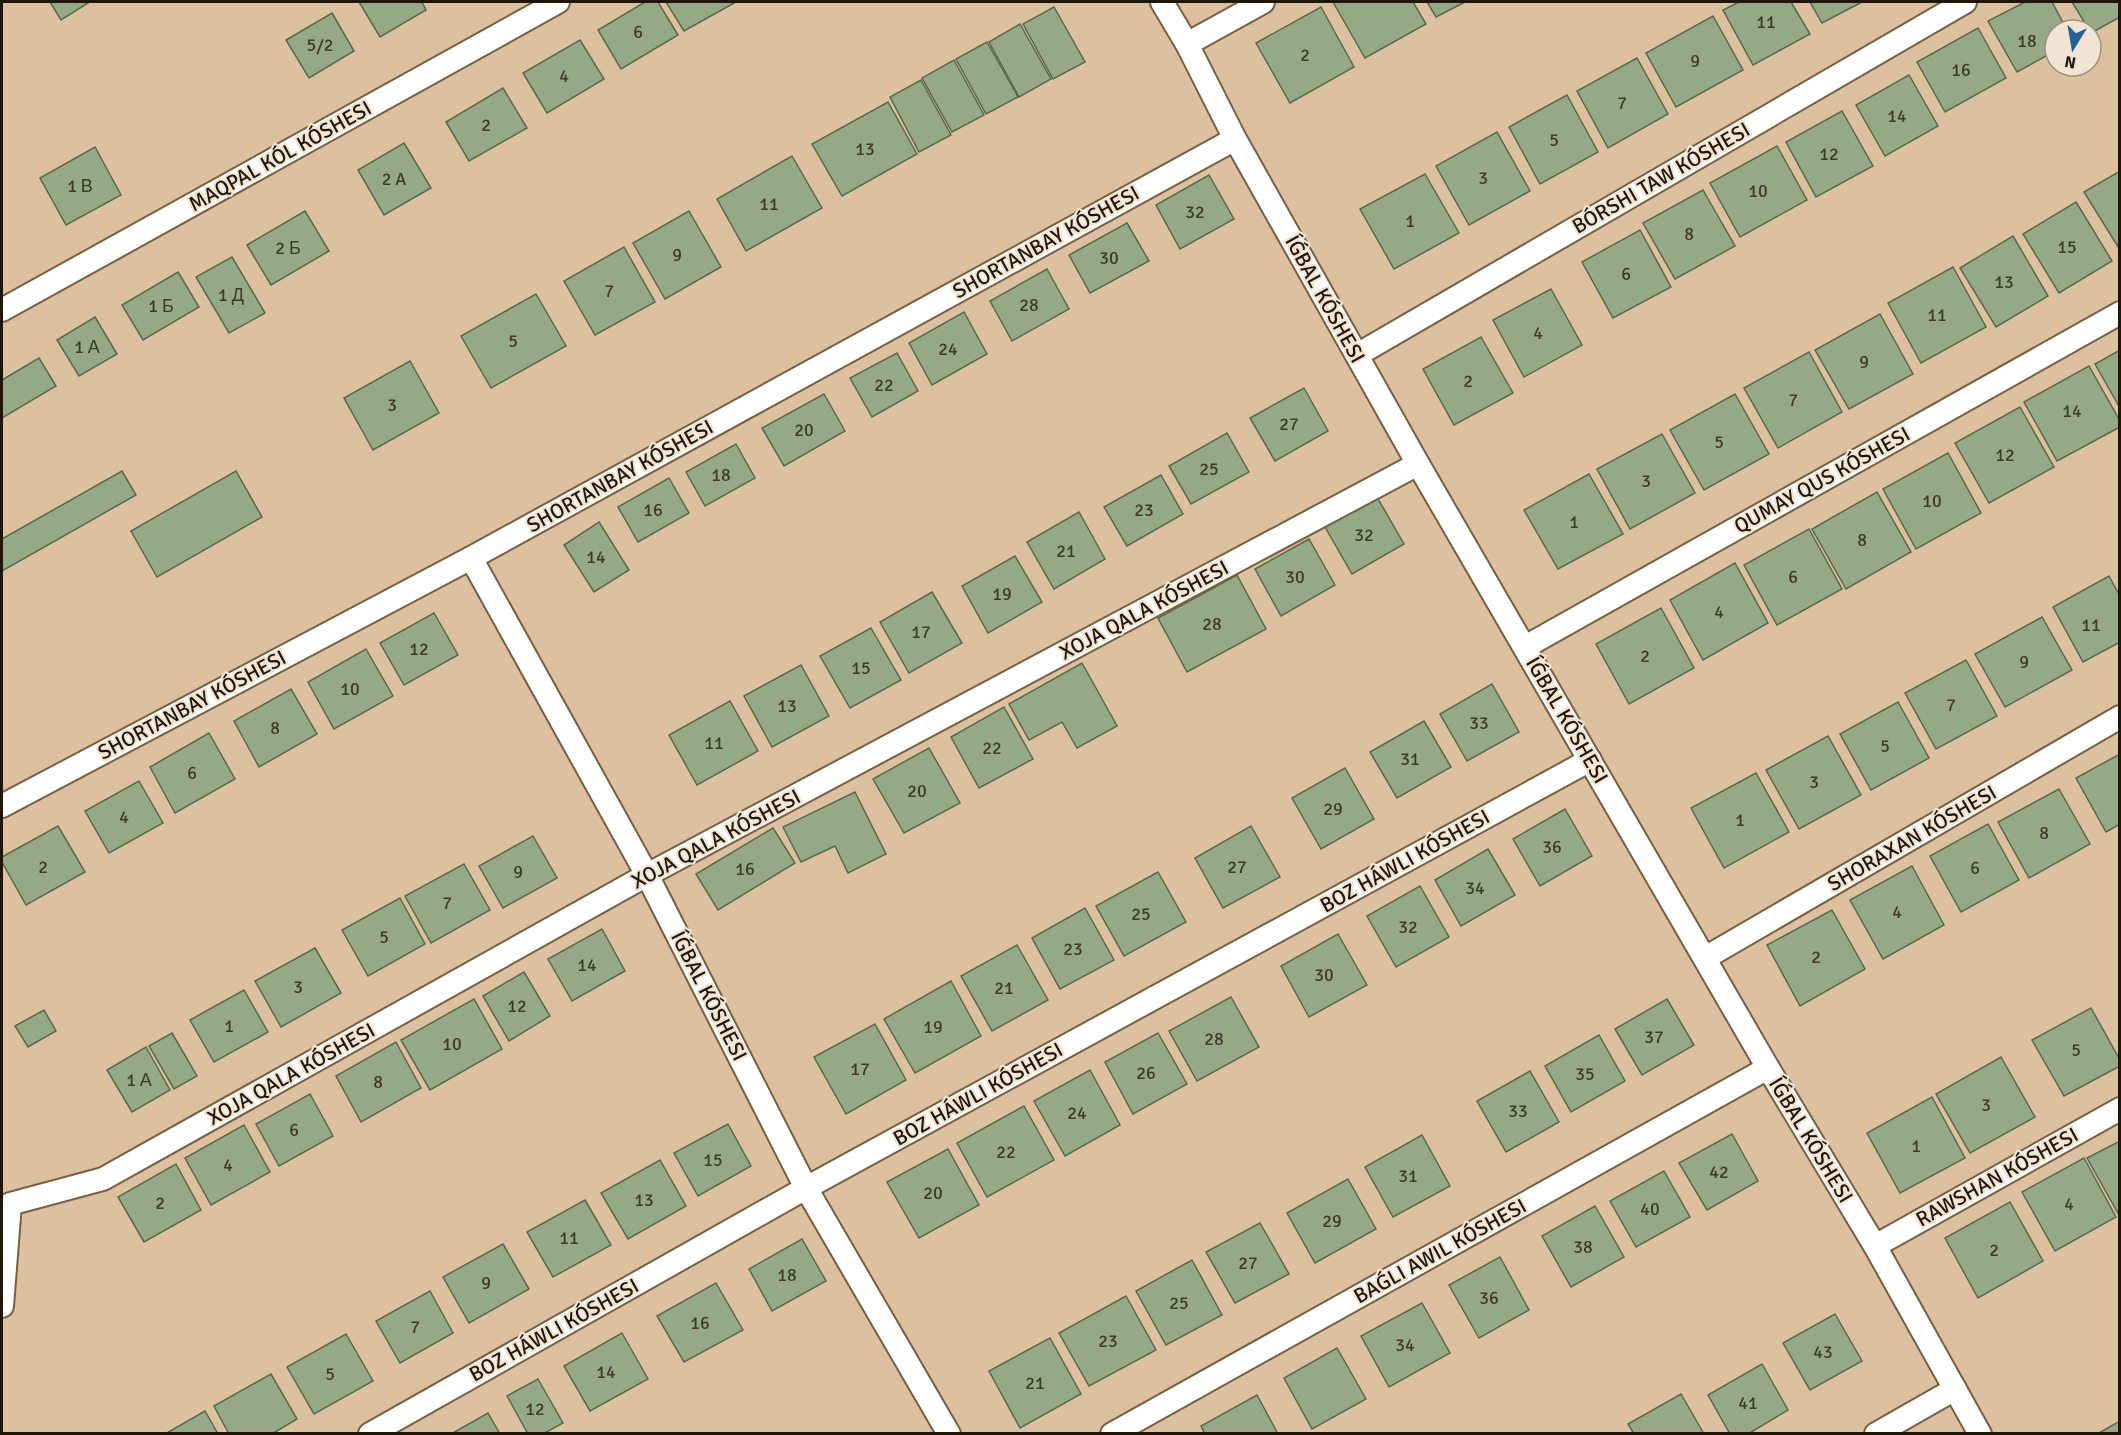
<svg xmlns="http://www.w3.org/2000/svg" width="2121" height="1435" font-family="Signika,sans-serif">
<rect width="100%" height="100%" fill="#dcc0a0"/>
<g fill="#96a986" stroke="#586949" stroke-width="1.5">
<polygon points="50,2 87,2 88,3 61,20"/>
<polygon points="359,2 422,2 426,10 380,37"/>
<polygon points="645,2 658,2 678,35 621,69 598,30"/>
<polygon points="666,2 736,2 684,31"/>
<polygon points="1333,2 1413,2 1426,24 1365,58"/>
<polygon points="1427,2 1465,2 1436,17"/>
<polygon points="1739,2 1791,2 1810,34 1753,65 1723,10"/>
<polygon points="1810,2 1862,2 1822,23"/>
<polygon points="2025,2 2052,2 2067,30 2055,30 2055,51 2017,72 1988,21"/>
<polygon points="2072,2 2120,2 2120,17 2091,33"/>
<polygon points="1054,7 1085,62 1053,79 1023,24"/>
<polygon points="1321,7 1354,67 1290,103 1256,43"/>
<polygon points="332,13 354,51 309,78 286,40"/>
<polygon points="1713,16 1743,70 1676,107 1646,53"/>
<polygon points="1020,24 1051,79 1019,97 989,42"/>
<polygon points="1978,28 2006,78 1945,112 1917,62"/>
<polygon points="580,40 604,79 547,113 523,73"/>
<polygon points="987,42 1018,97 986,114 956,59"/>
<polygon points="1637,58 1668,114 1608,148 1577,91"/>
<polygon points="954,60 984,115 952,132 922,78"/>
<polygon points="1909,75 1938,126 1885,156 1856,105"/>
<polygon points="921,80 951,135 919,152 890,97"/>
<polygon points="503,88 527,128 469,161 446,122"/>
<polygon points="1567,95 1598,152 1540,184 1509,127"/>
<polygon points="888,102 917,154 842,196 812,144"/>
<polygon points="1842,111 1873,166 1816,197 1786,142"/>
<polygon points="1497,132 1530,191 1469,225 1436,166"/>
<polygon points="404,143 431,188 384,215 358,170"/>
<polygon points="1777,146 1807,200 1740,237 1710,183"/>
<polygon points="95,147 121,195 66,225 40,178"/>
<polygon points="792,156 822,208 746,251 717,199"/>
<polygon points="2120,171 2120,250 2084,192"/>
<polygon points="1425,174 1459,233 1394,269 1360,209"/>
<polygon points="1209,175 1234,219 1180,249 1156,205"/>
<polygon points="1703,190 1735,246 1675,279 1643,223"/>
<polygon points="2076,202 2112,261 2059,293 2023,234"/>
<polygon points="305,211 329,251 271,285 247,245"/>
<polygon points="689,211 721,267 665,299 633,243"/>
<polygon points="1127,223 1149,261 1090,293 1069,255"/>
<polygon points="1640,230 1671,287 1613,318 1582,262"/>
<polygon points="2013,236 2048,296 1996,327 1960,268"/>
<polygon points="624,247 655,302 595,335 564,281"/>
<polygon points="232,257 265,313 229,333 196,277"/>
<polygon points="1953,267 1986,327 1921,363 1888,303"/>
<polygon points="1047,269 1069,309 1012,341 990,301"/>
<polygon points="178,272 199,307 143,340 122,305"/>
<polygon points="1551,289 1582,345 1524,377 1493,320"/>
<polygon points="536,294 566,346 491,388 461,336"/>
<polygon points="964,312 987,354 932,385 909,343"/>
<polygon points="1880,314 1913,374 1849,409 1815,350"/>
<polygon points="95,317 117,354 79,376 57,340"/>
<polygon points="1481,337 1513,393 1454,425 1423,369"/>
<polygon points="2120,350 2120,408 2095,364"/>
<polygon points="1809,352 1842,412 1778,448 1744,388"/>
<polygon points="897,353 918,391 872,417 850,378"/>
<polygon points="39,358 56,386 2,418 2,380"/>
<polygon points="410,361 439,413 373,450 344,398"/>
<polygon points="2089,366 2120,421 2120,427 2057,461 2024,402"/>
<polygon points="1304,388 1328,431 1275,461 1250,418"/>
<polygon points="824,394 845,431 784,466 762,428"/>
<polygon points="1735,394 1769,454 1704,490 1670,430"/>
<polygon points="2020,407 2054,467 1989,503 1955,443"/>
<polygon points="1227,433 1249,472 1191,504 1169,466"/>
<polygon points="1662,434 1695,493 1630,529 1597,469"/>
<polygon points="736,444 755,478 705,506 686,472"/>
<polygon points="1948,453 1981,513 1916,549 1883,489"/>
<polygon points="122,471 136,495 2,571 2,539"/>
<polygon points="236,471 262,517 157,577 131,531"/>
<polygon points="1589,474 1623,534 1558,569 1524,510"/>
<polygon points="1161,475 1183,514 1127,546 1104,507"/>
<polygon points="669,478 689,513 638,542 618,507"/>
<polygon points="1877,492 1911,552 1846,589 1812,529"/>
<polygon points="1377,497 1404,544 1352,574 1325,527"/>
<polygon points="1079,512 1105,559 1054,589 1027,542"/>
<polygon points="599,522 629,570 594,592 564,545"/>
<polygon points="1809,529 1842,589 1777,625 1744,565"/>
<polygon points="1309,539 1335,585 1281,616 1255,569"/>
<polygon points="1015,556 1042,602 988,633 962,586"/>
<polygon points="1735,563 1768,623 1703,660 1670,600"/>
<polygon points="1237,575 1266,629 1187,672 1158,618"/>
<polygon points="2109,576 2120,596 2120,642 2083,662 2053,607"/>
<polygon points="932,592 962,643 909,673 880,622"/>
<polygon points="1661,608 1694,668 1629,704 1596,644"/>
<polygon points="434,613 458,655 404,685 380,643"/>
<polygon points="2042,617 2072,670 2005,707 1975,654"/>
<polygon points="871,628 901,680 850,708 820,656"/>
<polygon points="366,649 393,696 334,729 308,682"/>
<polygon points="1966,660 1997,716 1936,749 1905,693"/>
<polygon points="1082,663 1117,726 1077,748 1062,722 1029,740 1009,704"/>
<polygon points="801,665 829,716 772,747 744,696"/>
<polygon points="1492,684 1519,732 1467,761 1440,714"/>
<polygon points="291,689 317,734 259,767 234,721"/>
<polygon points="730,701 758,751 697,785 669,735"/>
<polygon points="1898,702 1929,758 1871,790 1840,734"/>
<polygon points="1004,707 1033,759 979,788 951,737"/>
<polygon points="1424,721 1451,767 1397,798 1370,752"/>
<polygon points="209,733 235,779 175,813 150,767"/>
<polygon points="1828,736 1861,795 1799,829 1766,770"/>
<polygon points="929,748 960,803 904,833 873,779"/>
<polygon points="2120,754 2120,824 2106,832 2076,778"/>
<polygon points="1345,768 1374,819 1321,849 1292,798"/>
<polygon points="1756,773 1789,832 1724,868 1691,808"/>
<polygon points="139,781 163,823 109,853 85,811"/>
<polygon points="2059,789 2090,844 2029,878 1998,822"/>
<polygon points="855,792 886,854 848,873 835,846 801,862 783,827"/>
<polygon points="1565,809 1592,856 1540,886 1513,839"/>
<polygon points="1988,824 2019,880 1961,912 1930,856"/>
<polygon points="58,826 85,872 26,905 2,862 2,857"/>
<polygon points="1251,826 1280,877 1223,908 1195,858"/>
<polygon points="773,828 795,863 718,910 696,874"/>
<polygon points="533,836 557,878 503,908 479,866"/>
<polygon points="1488,849 1515,895 1461,926 1435,880"/>
<polygon points="464,864 490,910 431,943 405,896"/>
<polygon points="1912,866 1944,925 1883,959 1850,900"/>
<polygon points="1158,872 1186,922 1124,956 1096,906"/>
<polygon points="1420,886 1449,937 1396,967 1367,916"/>
<polygon points="400,898 425,944 368,976 342,930"/>
<polygon points="1085,908 1114,960 1060,989 1032,938"/>
<polygon points="1832,910 1865,969 1800,1006 1767,945"/>
<polygon points="602,929 625,971 572,1001 548,959"/>
<polygon points="1338,934 1367,985 1309,1017 1281,966"/>
<polygon points="1017,945 1048,1000 992,1031 961,976"/>
<polygon points="315,948 341,993 281,1027 255,981"/>
<polygon points="524,972 550,1016 509,1041 483,996"/>
<polygon points="951,981 981,1036 915,1073 884,1019"/>
<polygon points="244,990 268,1032 214,1062 190,1020"/>
<polygon points="1231,997 1259,1047 1197,1081 1169,1031"/>
<polygon points="474,999 502,1049 430,1090 401,1040"/>
<polygon points="1667,999 1694,1045 1642,1075 1615,1029"/>
<polygon points="2091,1008 2120,1060 2120,1066 2064,1096 2032,1040"/>
<polygon points="44,1010 56,1031 28,1047 15,1026"/>
<polygon points="875,1024 906,1080 846,1114 814,1057"/>
<polygon points="172,1033 197,1076 174,1089 149,1046"/>
<polygon points="1158,1033 1187,1084 1133,1114 1105,1062"/>
<polygon points="1599,1035 1625,1081 1571,1112 1545,1066"/>
<polygon points="396,1042 421,1088 361,1122 336,1076"/>
<polygon points="146,1047 170,1090 132,1112 107,1070"/>
<polygon points="2001,1057 2035,1117 1970,1153 1936,1094"/>
<polygon points="1090,1070 1120,1125 1065,1156 1034,1101"/>
<polygon points="1530,1071 1559,1122 1506,1152 1477,1101"/>
<polygon points="310,1094 333,1136 279,1166 256,1124"/>
<polygon points="1932,1097 1965,1158 1900,1193 1867,1133"/>
<polygon points="1024,1106 1054,1160 987,1197 957,1143"/>
<polygon points="728,1124 751,1166 698,1196 674,1153"/>
<polygon points="244,1125 270,1172 211,1205 185,1158"/>
<polygon points="1732,1134 1758,1181 1707,1210 1679,1163"/>
<polygon points="1422,1135 1450,1186 1393,1217 1365,1167"/>
<polygon points="2120,1141 2120,1214 2119,1215 2087,1158"/>
<polygon points="948,1149 979,1205 919,1238 887,1182"/>
<polygon points="2084,1158 2116,1217 2055,1251 2022,1192"/>
<polygon points="660,1160 686,1206 628,1239 601,1193"/>
<polygon points="176,1164 201,1210 144,1242 118,1197"/>
<polygon points="1664,1171 1690,1217 1636,1247 1610,1201"/>
<polygon points="1348,1179 1376,1229 1315,1263 1287,1213"/>
<polygon points="585,1200 611,1245 553,1277 527,1232"/>
<polygon points="2010,1202 2043,1261 1978,1298 1945,1238"/>
<polygon points="1595,1206 1624,1257 1571,1287 1542,1236"/>
<polygon points="1260,1223 1289,1274 1235,1303 1206,1252"/>
<polygon points="802,1239 826,1281 772,1311 749,1269"/>
<polygon points="503,1244 529,1289 469,1323 443,1277"/>
<polygon points="1500,1257 1529,1310 1479,1338 1449,1285"/>
<polygon points="1192,1260 1222,1315 1166,1345 1136,1291"/>
<polygon points="716,1283 743,1330 684,1362 657,1316"/>
<polygon points="430,1291 453,1333 400,1363 376,1321"/>
<polygon points="1126,1296 1156,1350 1089,1386 1059,1333"/>
<polygon points="1422,1303 1450,1353 1389,1387 1361,1336"/>
<polygon points="1835,1314 1862,1361 1810,1390 1783,1343"/>
<polygon points="622,1333 648,1379 590,1411 564,1366"/>
<polygon points="346,1334 373,1381 314,1414 287,1367"/>
<polygon points="1050,1338 1081,1394 1020,1428 989,1371"/>
<polygon points="1337,1348 1366,1399 1312,1429 1284,1378"/>
<polygon points="1762,1364 1788,1410 1748,1434 1730,1434 1708,1395"/>
<polygon points="271,1374 297,1419 272,1434 229,1434 214,1406"/>
<polygon points="538,1379 563,1423 543,1434 528,1434 507,1396"/>
<polygon points="1681,1394 1704,1434 1634,1434 1628,1424"/>
<polygon points="1257,1395 1278,1434 1205,1434 1201,1426"/>
<polygon points="205,1411 218,1434 165,1434"/>
<polygon points="488,1413 500,1434 451,1434"/>
<polygon points="2120,1421 2120,1434 2097,1434"/>
</g>
<g fill="none" stroke-linecap="round" stroke-linejoin="round">
<defs>
<g id="street">
<polyline points="1162,2 1187,44 1235,139 1418,464 1768,1068 1875,1246 1980,1434"/>
<polyline points="1187,44 1263,2"/>
<polyline points="2,310 558,2"/>
<polyline points="1357,355 1965,2"/>
<polyline points="471,558 647,875 806,1188 949,1434"/>
<polyline points="1525,647 2120,313"/>
<polyline points="2,806 471,558 1235,139"/>
<polyline points="1705,958 2120,717"/>
<polyline points="1875,1246 2120,1109"/>
<polyline points="2,1306 10,1204 103,1179 647,875 1418,464"/>
<polyline points="370,1434 806,1188 1590,760"/>
<polyline points="1112,1434 1768,1068"/>
<polyline points="1876,1434 1955,1389"/>
</g>
</defs>
<use href="#street" stroke="#775f41" stroke-width="26"/>
<use href="#street" stroke="#fff" stroke-width="22"/>
</g>
<g text-anchor="middle" dominant-baseline="central" stroke-width="4.5" stroke-linejoin="round" paint-order="stroke">
<g font-size="18" fill="#3d3a28">
<text x="1766" y="22">11</text>
<text x="638" y="32">6</text>
<text x="2027" y="41">18</text>
<text x="320" y="45">5/2</text>
<text x="1305" y="55">2</text>
<text x="1695" y="61">9</text>
<text x="1961" y="70">16</text>
<text x="564" y="76">4</text>
<text x="1622" y="103">7</text>
<text x="1897" y="116">14</text>
<text x="486" y="125">2</text>
<text x="1554" y="140">5</text>
<text x="865" y="149">13</text>
<text x="1829" y="154">12</text>
<text x="1483" y="178">3</text>
<text x="394" y="179">2 A</text>
<text x="80" y="186">1 В</text>
<text x="1758" y="191">10</text>
<text x="769" y="204">11</text>
<text x="1195" y="212">32</text>
<text x="1410" y="221">1</text>
<text x="1689" y="234">8</text>
<text x="2067" y="247">15</text>
<text x="288" y="248">2 Б</text>
<text x="677" y="255">9</text>
<text x="1109" y="258">30</text>
<text x="1626" y="274">6</text>
<text x="2004" y="282">13</text>
<text x="609" y="291">7</text>
<text x="231" y="295">1 Д</text>
<text x="1029" y="305">28</text>
<text x="161" y="306">1 Б</text>
<text x="1937" y="315">11</text>
<text x="1538" y="333">4</text>
<text x="513" y="341">5</text>
<text x="87" y="347">1 А</text>
<text x="948" y="349">24</text>
<text x="1864" y="362">9</text>
<text x="1468" y="381">2</text>
<text x="884" y="385">22</text>
<text x="1793" y="400">7</text>
<text x="392" y="405">3</text>
<text x="2072" y="411">14</text>
<text x="1289" y="424">27</text>
<text x="804" y="430">20</text>
<text x="1719" y="442">5</text>
<text x="2005" y="455">12</text>
<text x="1209" y="469">25</text>
<text x="721" y="475">18</text>
<text x="1646" y="481">3</text>
<text x="1932" y="501">10</text>
<text x="653" y="510">16</text>
<text x="1144" y="510">23</text>
<text x="1574" y="522">1</text>
<text x="1364" y="535">32</text>
<text x="1862" y="540">8</text>
<text x="1066" y="551">21</text>
<text x="596" y="557">14</text>
<text x="1295" y="577">30</text>
<text x="1793" y="577">6</text>
<text x="1002" y="594">19</text>
<text x="1719" y="612">4</text>
<text x="1212" y="624">28</text>
<text x="2091" y="625">11</text>
<text x="921" y="632">17</text>
<text x="419" y="649">12</text>
<text x="1645" y="656">2</text>
<text x="2024" y="662">9</text>
<text x="861" y="668">15</text>
<text x="350" y="689">10</text>
<text x="1951" y="705">7</text>
<text x="787" y="706">13</text>
<text x="1479" y="723">33</text>
<text x="275" y="728">8</text>
<text x="714" y="743">11</text>
<text x="1885" y="746">5</text>
<text x="992" y="748">22</text>
<text x="1410" y="759">31</text>
<text x="192" y="773">6</text>
<text x="1814" y="782">3</text>
<text x="917" y="791">20</text>
<text x="1333" y="809">29</text>
<text x="124" y="817">4</text>
<text x="1740" y="820">1</text>
<text x="2044" y="833">8</text>
<text x="1552" y="847">36</text>
<text x="43" y="867">2</text>
<text x="1237" y="867">27</text>
<text x="1975" y="868">6</text>
<text x="745" y="869">16</text>
<text x="518" y="872">9</text>
<text x="1475" y="888">34</text>
<text x="447" y="903">7</text>
<text x="1897" y="912">4</text>
<text x="1141" y="914">25</text>
<text x="1408" y="927">32</text>
<text x="384" y="937">5</text>
<text x="1073" y="949">23</text>
<text x="1816" y="957">2</text>
<text x="587" y="965">14</text>
<text x="1324" y="975">30</text>
<text x="298" y="987">3</text>
<text x="1004" y="988">21</text>
<text x="517" y="1006">12</text>
<text x="229" y="1026">1</text>
<text x="933" y="1027">19</text>
<text x="1654" y="1037">37</text>
<text x="1214" y="1039">28</text>
<text x="452" y="1044">10</text>
<text x="2076" y="1050">5</text>
<text x="860" y="1069">17</text>
<text x="1146" y="1073">26</text>
<text x="1585" y="1074">35</text>
<text x="139" y="1080">1 А</text>
<text x="378" y="1082">8</text>
<text x="1986" y="1105">3</text>
<text x="1518" y="1111">33</text>
<text x="1077" y="1113">24</text>
<text x="294" y="1130">6</text>
<text x="1916" y="1146">1</text>
<text x="1006" y="1152">22</text>
<text x="713" y="1160">15</text>
<text x="228" y="1165">4</text>
<text x="1719" y="1172">42</text>
<text x="1408" y="1176">31</text>
<text x="933" y="1193">20</text>
<text x="644" y="1200">13</text>
<text x="160" y="1203">2</text>
<text x="2069" y="1204">4</text>
<text x="1650" y="1209">40</text>
<text x="1332" y="1221">29</text>
<text x="569" y="1238">11</text>
<text x="1583" y="1247">38</text>
<text x="1994" y="1250">2</text>
<text x="1248" y="1263">27</text>
<text x="787" y="1275">18</text>
<text x="486" y="1283">9</text>
<text x="1489" y="1298">36</text>
<text x="1179" y="1303">25</text>
<text x="700" y="1323">16</text>
<text x="415" y="1327">7</text>
<text x="1108" y="1341">23</text>
<text x="1405" y="1345">34</text>
<text x="1823" y="1352">43</text>
<text x="606" y="1372">14</text>
<text x="330" y="1374">5</text>
<text x="1035" y="1383">21</text>
<text x="1748" y="1403">41</text>
<text x="535" y="1409">12</text>
</g>
<g font-size="21" fill="#1f1509" stroke="#f2e4d3">
<text transform="translate(280 156) rotate(-29)">MAQPAL KÓL KÓSHESI</text>
<text transform="translate(1661 178) rotate(-30)">BÓRSHI TAW KÓSHESI</text>
<text transform="translate(1046 242) rotate(-29)">SHORTANBAY KÓSHESI</text>
<text transform="translate(1325 299) rotate(61)">ÍǴBAL KÓSHESI</text>
<text transform="translate(620 476) rotate(-29)">SHORTANBAY KÓSHESI</text>
<text transform="translate(1822 480) rotate(-29)">QUMAY QUS KÓSHESI</text>
<text transform="translate(1144 610) rotate(-28)">XOJA QALA KÓSHESI</text>
<text transform="translate(192 705) rotate(-28)">SHORTANBAY KÓSHESI</text>
<text transform="translate(1567 720) rotate(60)">ÍǴBAL KÓSHESI</text>
<text transform="translate(1912 838) rotate(-30)">SHORAXAN KÓSHESI</text>
<text transform="translate(716 839) rotate(-28)">XOJA QALA KÓSHESI</text>
<text transform="translate(1405 861) rotate(-29)">BOZ HÁWLI KÓSHESI</text>
<text transform="translate(709 996) rotate(63)">ÍǴBAL KÓSHESI</text>
<text transform="translate(291 1074) rotate(-29)">XOJA QALA KÓSHESI</text>
<text transform="translate(978 1094) rotate(-29)">BOZ HÁWLI KÓSHESI</text>
<text transform="translate(1811 1140) rotate(59)">ÍǴBAL KÓSHESI</text>
<text transform="translate(1997 1177) rotate(-29)">RAWSHAN KÓSHESI</text>
<text transform="translate(1440 1251) rotate(-29)">BAǴLI AWIL KÓSHESI</text>
<text transform="translate(554 1330) rotate(-29)">BOZ HÁWLI KÓSHESI</text>
</g>
</g>
<rect width="2121" height="1435" fill="none" stroke="#1f1509" stroke-width="6"/>
<g transform="translate(2073 48) rotate(191)"><circle r="28" fill="#f2e4d3" stroke="#9e9182" stroke-width="1.5"/>
<path d="M0-4.5L10 22L0 15L-10 22Z" fill="#286098"/>
<text y="-9" font-size="16" font-weight="bold" text-anchor="middle" fill="#1f1509">N</text>
</g>
</svg>
